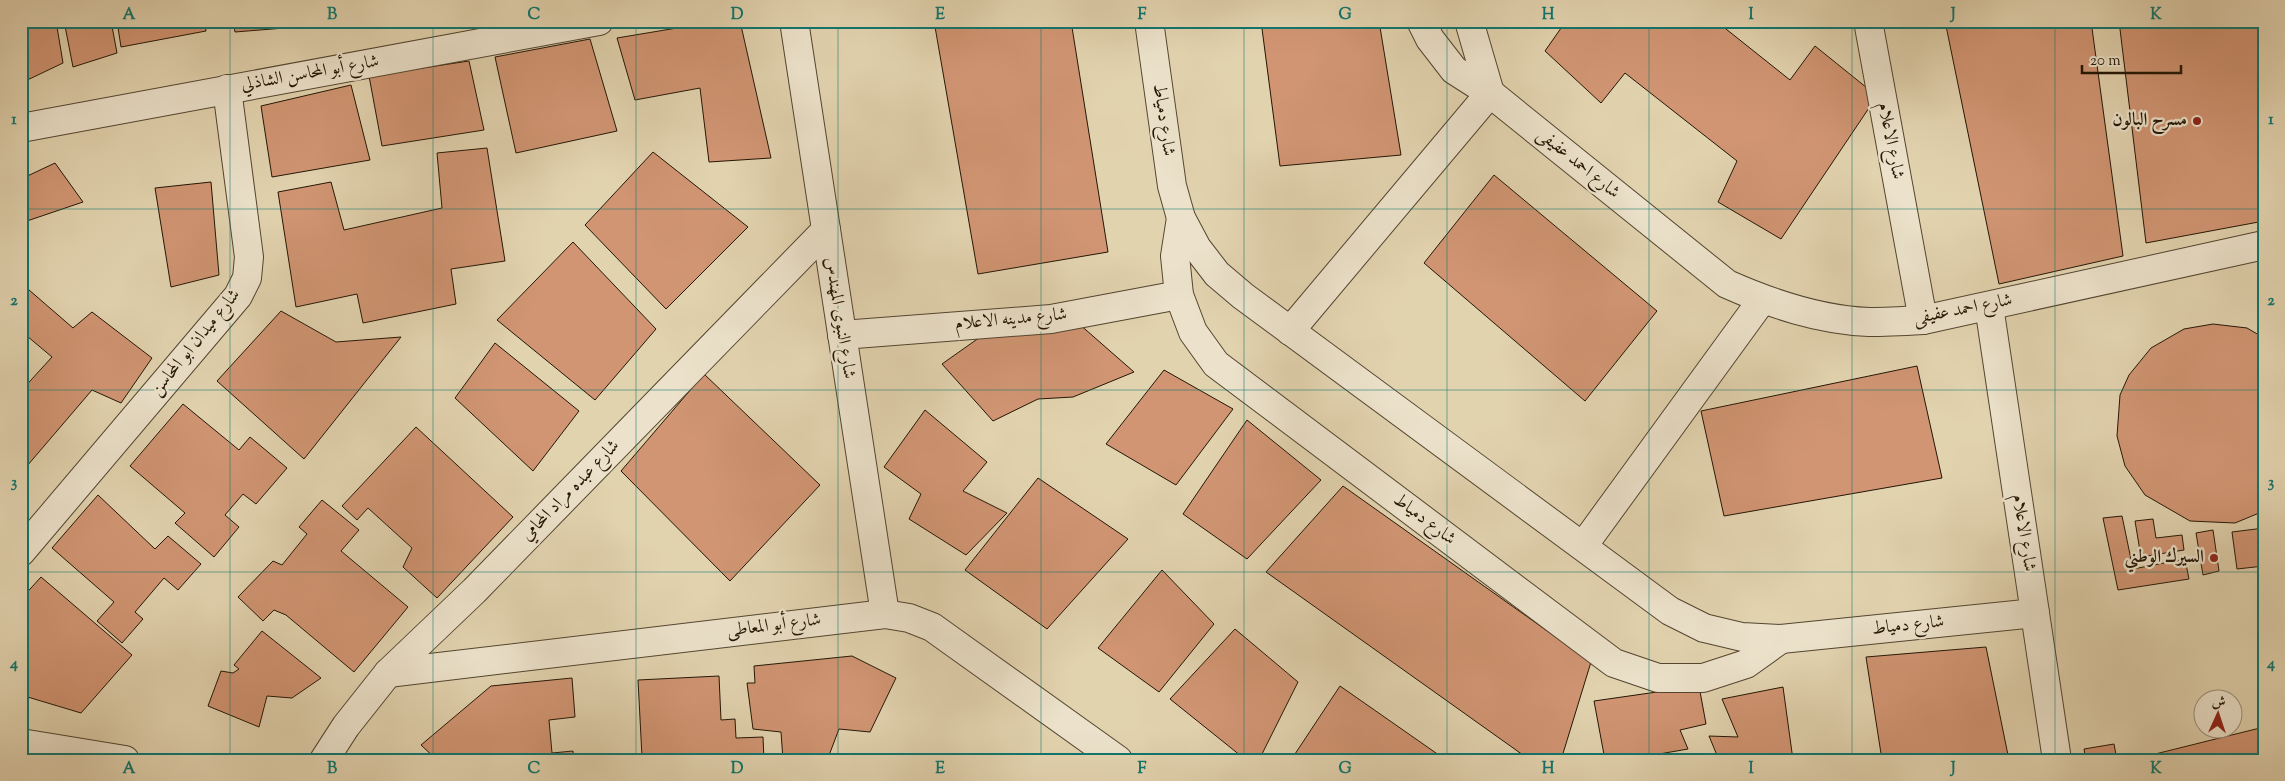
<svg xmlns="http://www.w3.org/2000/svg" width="2285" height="781" font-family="'Sorts Mill Goudy',Amiri,serif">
<rect width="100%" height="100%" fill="#e2d3af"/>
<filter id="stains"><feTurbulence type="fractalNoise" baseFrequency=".004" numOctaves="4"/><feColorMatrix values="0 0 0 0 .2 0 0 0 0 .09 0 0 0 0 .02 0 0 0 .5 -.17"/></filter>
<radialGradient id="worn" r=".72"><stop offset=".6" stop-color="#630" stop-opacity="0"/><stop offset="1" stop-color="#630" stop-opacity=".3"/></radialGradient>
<g fill="#d19573" stroke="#231605">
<polygon points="21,21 56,21 63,63 21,83"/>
<polygon points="64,21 111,21 117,53 73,67"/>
<polygon points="117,21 205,21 206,31 121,47"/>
<polygon points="233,21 322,21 322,25 235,32"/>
<polygon points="719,21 740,21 771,158 709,162 700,88 635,100 617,38"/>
<polygon points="934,21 1071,21 1108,252 978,274"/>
<polygon points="1261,21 1379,21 1401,155 1280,166"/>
<polygon points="1566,21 1716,21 1790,80 1815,46 1877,96 1781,239 1718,202 1737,161 1625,73 1601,103 1545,51"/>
<polygon points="1945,21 2091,21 2123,256 1999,284"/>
<polygon points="2119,21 2264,21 2264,221 2146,243"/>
<polygon points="590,39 617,131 516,153 495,57"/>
<polygon points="469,61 484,130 382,146 369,76"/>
<polygon points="351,85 370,160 272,177 261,106"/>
<polygon points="487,148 505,261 451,269 456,304 363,323 357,294 296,307 278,192 331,182 344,230 442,208 437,153"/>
<polygon points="653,152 748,227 666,309 585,225"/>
<polygon points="55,163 83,202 21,223 21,179"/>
<polygon points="1494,175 1657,311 1585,401 1424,263"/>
<polygon points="211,182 219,275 171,287 155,188"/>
<polygon points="573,242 656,329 595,400 497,320"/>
<polygon points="21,283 73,328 92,312 152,358 121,403 92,390 21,473 21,391 52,357 21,331"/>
<polygon points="281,311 336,342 401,337 304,459 217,381"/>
<polygon points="1078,323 1134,372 1073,397 1038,399 993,421 942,364 983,335"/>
<polygon points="2213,324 2247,328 2264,338 2264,511 2235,523 2190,521 2145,495 2125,466 2117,436 2120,395 2129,375 2151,348 2184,329"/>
<polygon points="495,343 579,411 533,471 455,398"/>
<polygon points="1917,366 1942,478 1724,516 1701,411"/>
<polygon points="1164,370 1233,409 1176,485 1106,444"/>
<polygon points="704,374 820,485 730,581 621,471"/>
<polygon points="183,404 239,450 250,437 287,468 256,504 243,494 225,515 239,527 214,557 175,523 185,513 130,466"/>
<polygon points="925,410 987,462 963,491 1007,513 966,555 909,519 921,494 884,467"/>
<polygon points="1247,420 1321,480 1247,559 1183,514"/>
<polygon points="416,427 513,517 437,598 403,567 412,548 368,508 357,520 342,506"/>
<polygon points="1038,478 1128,539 1047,629 965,570"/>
<polygon points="1343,486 1591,662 1561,760 1530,760 1266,572"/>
<polygon points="98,495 155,549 168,536 201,564 178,590 164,578 135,612 143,619 122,643 97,621 114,602 52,548"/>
<polygon points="322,500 359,530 341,551 408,607 354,672 286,615 274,610 263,621 238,597 273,561 282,565 307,534 299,527"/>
<polygon points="2122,516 2133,569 2185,559 2189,579 2118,590 2103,518"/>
<polygon points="2153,519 2156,538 2182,535 2184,550 2141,557 2135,521"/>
<polygon points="2264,528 2264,566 2237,569 2232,532"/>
<polygon points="2213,530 2219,571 2203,575 2196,533"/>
<polygon points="1162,570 1214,624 1159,692 1098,648"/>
<polygon points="41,577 132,655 81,713 21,695 21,599"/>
<polygon points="1235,629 1298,682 1259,760 1246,760 1170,699"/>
<polygon points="262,631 321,678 292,698 267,696 259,727 208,706 221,671 233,673 239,669 234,665"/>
<polygon points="1986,647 2009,760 1882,760 1866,657"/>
<polygon points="852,656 896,678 870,732 839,729 828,758 783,760 781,732 753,729 747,683 755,683 754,666"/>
<polygon points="719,676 721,720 735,719 736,738 763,737 764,760 600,760 642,757 638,680"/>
<polygon points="572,678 575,717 549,720 552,753 573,751 574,760 437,760 421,745 491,686"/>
<polygon points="1340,686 1446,760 1375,760 1365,754 1362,760 1291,760"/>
<polygon points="1699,686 1706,724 1680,730 1688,749 1642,757 1643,760 1605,760 1594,701"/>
<polygon points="1783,687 1793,760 1719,760 1709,736 1738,737 1722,699"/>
<polygon points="2264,727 2264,760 2131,760"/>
<polygon points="2114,744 2117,760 2086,760 2084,749"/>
</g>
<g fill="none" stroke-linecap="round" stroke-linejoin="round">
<defs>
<g id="minor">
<polyline points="794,21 885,614"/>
<polyline points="1149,21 1172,186 1181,218 1197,248 1217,274 1243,296 1670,611 1704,628 1742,637 1781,639 2035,613"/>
<path d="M1421,21L1430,39L1454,70L1490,93L1727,284C1772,304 1819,320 1869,322C1887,322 1905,321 1923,320L2264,245"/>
<polyline points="1469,21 1490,93"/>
<polyline points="1868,21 1923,320"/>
<polyline points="21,128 599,21"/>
<polyline points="1181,218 1175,256 1179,295 1193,332 1216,364 1614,663 1658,678 1703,678 1746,664 1781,639"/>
<polyline points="1989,306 2057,760"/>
<polyline points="1290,331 1490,93"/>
<polyline points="842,335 1051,319 1179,295"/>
<polyline points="1583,546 1762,300"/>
<polyline points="21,552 238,296 247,278 249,257 227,89"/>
<polyline points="388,673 885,614 909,618 932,627 1118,760"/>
<polyline points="21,743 125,760"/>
<polyline points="324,760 346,726 388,673 474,591 826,230"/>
</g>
</defs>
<use href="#minor" stroke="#534530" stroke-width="30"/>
<use href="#minor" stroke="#ece2cb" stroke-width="28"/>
</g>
<path fill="none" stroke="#0f766e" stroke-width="1" stroke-opacity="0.55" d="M230,21V760M433,21V760M636,21V760M838,21V760M1041,21V760M1244,21V760M1447,21V760M1649,21V760M1852,21V760M2055,21V760M21,209H2264M21,390H2264M21,572H2264"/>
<g fill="#8f2418" stroke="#ece2cb" stroke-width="2">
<circle cx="2197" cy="121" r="5"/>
<circle cx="2214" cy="558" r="5"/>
</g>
<g text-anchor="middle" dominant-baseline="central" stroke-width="4.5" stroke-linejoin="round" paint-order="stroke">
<g font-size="18" fill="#231605" stroke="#ece2cb">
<text transform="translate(310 74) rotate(-10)">شارع أبو المحاسن الشاذلي</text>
<text transform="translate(1163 120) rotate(82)">شارع دمياط</text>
<text transform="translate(1890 141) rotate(79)">شارع الاعلام</text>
<text transform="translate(1578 164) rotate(39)">شارع احمد عفيفى</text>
<text transform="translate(1963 310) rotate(-11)">شارع احمد عفيفى</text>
<text transform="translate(839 318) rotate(81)">شارع النبوى المهندس</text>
<text transform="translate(1011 320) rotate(-5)">شارع مدينه الاعلام</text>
<text transform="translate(196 343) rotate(-51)">شارع ميدان ابو المحاسن</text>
<text transform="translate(571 491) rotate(-46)">شارع عبده مراد المحامي</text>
<text transform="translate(1424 520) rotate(37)">شارع دمياط</text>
<text transform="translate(2023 533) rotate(81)">شارع الاعلام</text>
<text transform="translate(774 626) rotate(-7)">شارع أبو المعاطى</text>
<text transform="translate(1908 626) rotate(-6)">شارع دمياط</text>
</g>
<g font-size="18" font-weight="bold" fill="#231605" stroke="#ece2cb" text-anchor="end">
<text x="2187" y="121">مسرح البالون</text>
<text x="2204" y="558">السيرك الوطني</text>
</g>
</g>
<rect width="2285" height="781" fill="none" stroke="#e2d3af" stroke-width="55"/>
<g transform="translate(2218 714) rotate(3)"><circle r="24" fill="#ece2cb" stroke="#9c907c"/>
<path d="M0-4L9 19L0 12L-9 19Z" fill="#8f2418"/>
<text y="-8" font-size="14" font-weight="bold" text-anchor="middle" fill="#231605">ش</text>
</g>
<path d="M2082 65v8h99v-8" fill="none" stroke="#231605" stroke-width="2.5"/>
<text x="2090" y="65" font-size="15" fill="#231605" stroke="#ece2cb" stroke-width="4" paint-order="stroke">20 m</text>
<rect x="28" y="28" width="2230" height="726" fill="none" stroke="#0f766e" stroke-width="2"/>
<g font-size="16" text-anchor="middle" font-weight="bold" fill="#0f766e">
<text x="129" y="19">A</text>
<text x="332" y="19">B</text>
<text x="534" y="19">C</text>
<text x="737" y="19">D</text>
<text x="940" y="19">E</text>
<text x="1142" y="19">F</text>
<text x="1345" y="19">G</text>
<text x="1548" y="19">H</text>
<text x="1751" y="19">I</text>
<text x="1953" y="19">J</text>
<text x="2156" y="19">K</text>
<text x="14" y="124">1</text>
<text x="2271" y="124">1</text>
<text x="14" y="305">2</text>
<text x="2271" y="305">2</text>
<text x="14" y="487">3</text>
<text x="2271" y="487">3</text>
<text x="14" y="668">4</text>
<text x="2271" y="668">4</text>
<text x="129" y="773">A</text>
<text x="332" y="773">B</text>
<text x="534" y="773">C</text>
<text x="737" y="773">D</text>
<text x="940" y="773">E</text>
<text x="1142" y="773">F</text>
<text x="1345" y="773">G</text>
<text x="1548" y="773">H</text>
<text x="1751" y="773">I</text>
<text x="1953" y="773">J</text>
<text x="2156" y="773">K</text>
</g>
<rect width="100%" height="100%" filter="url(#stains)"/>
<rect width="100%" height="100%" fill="url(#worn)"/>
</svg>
